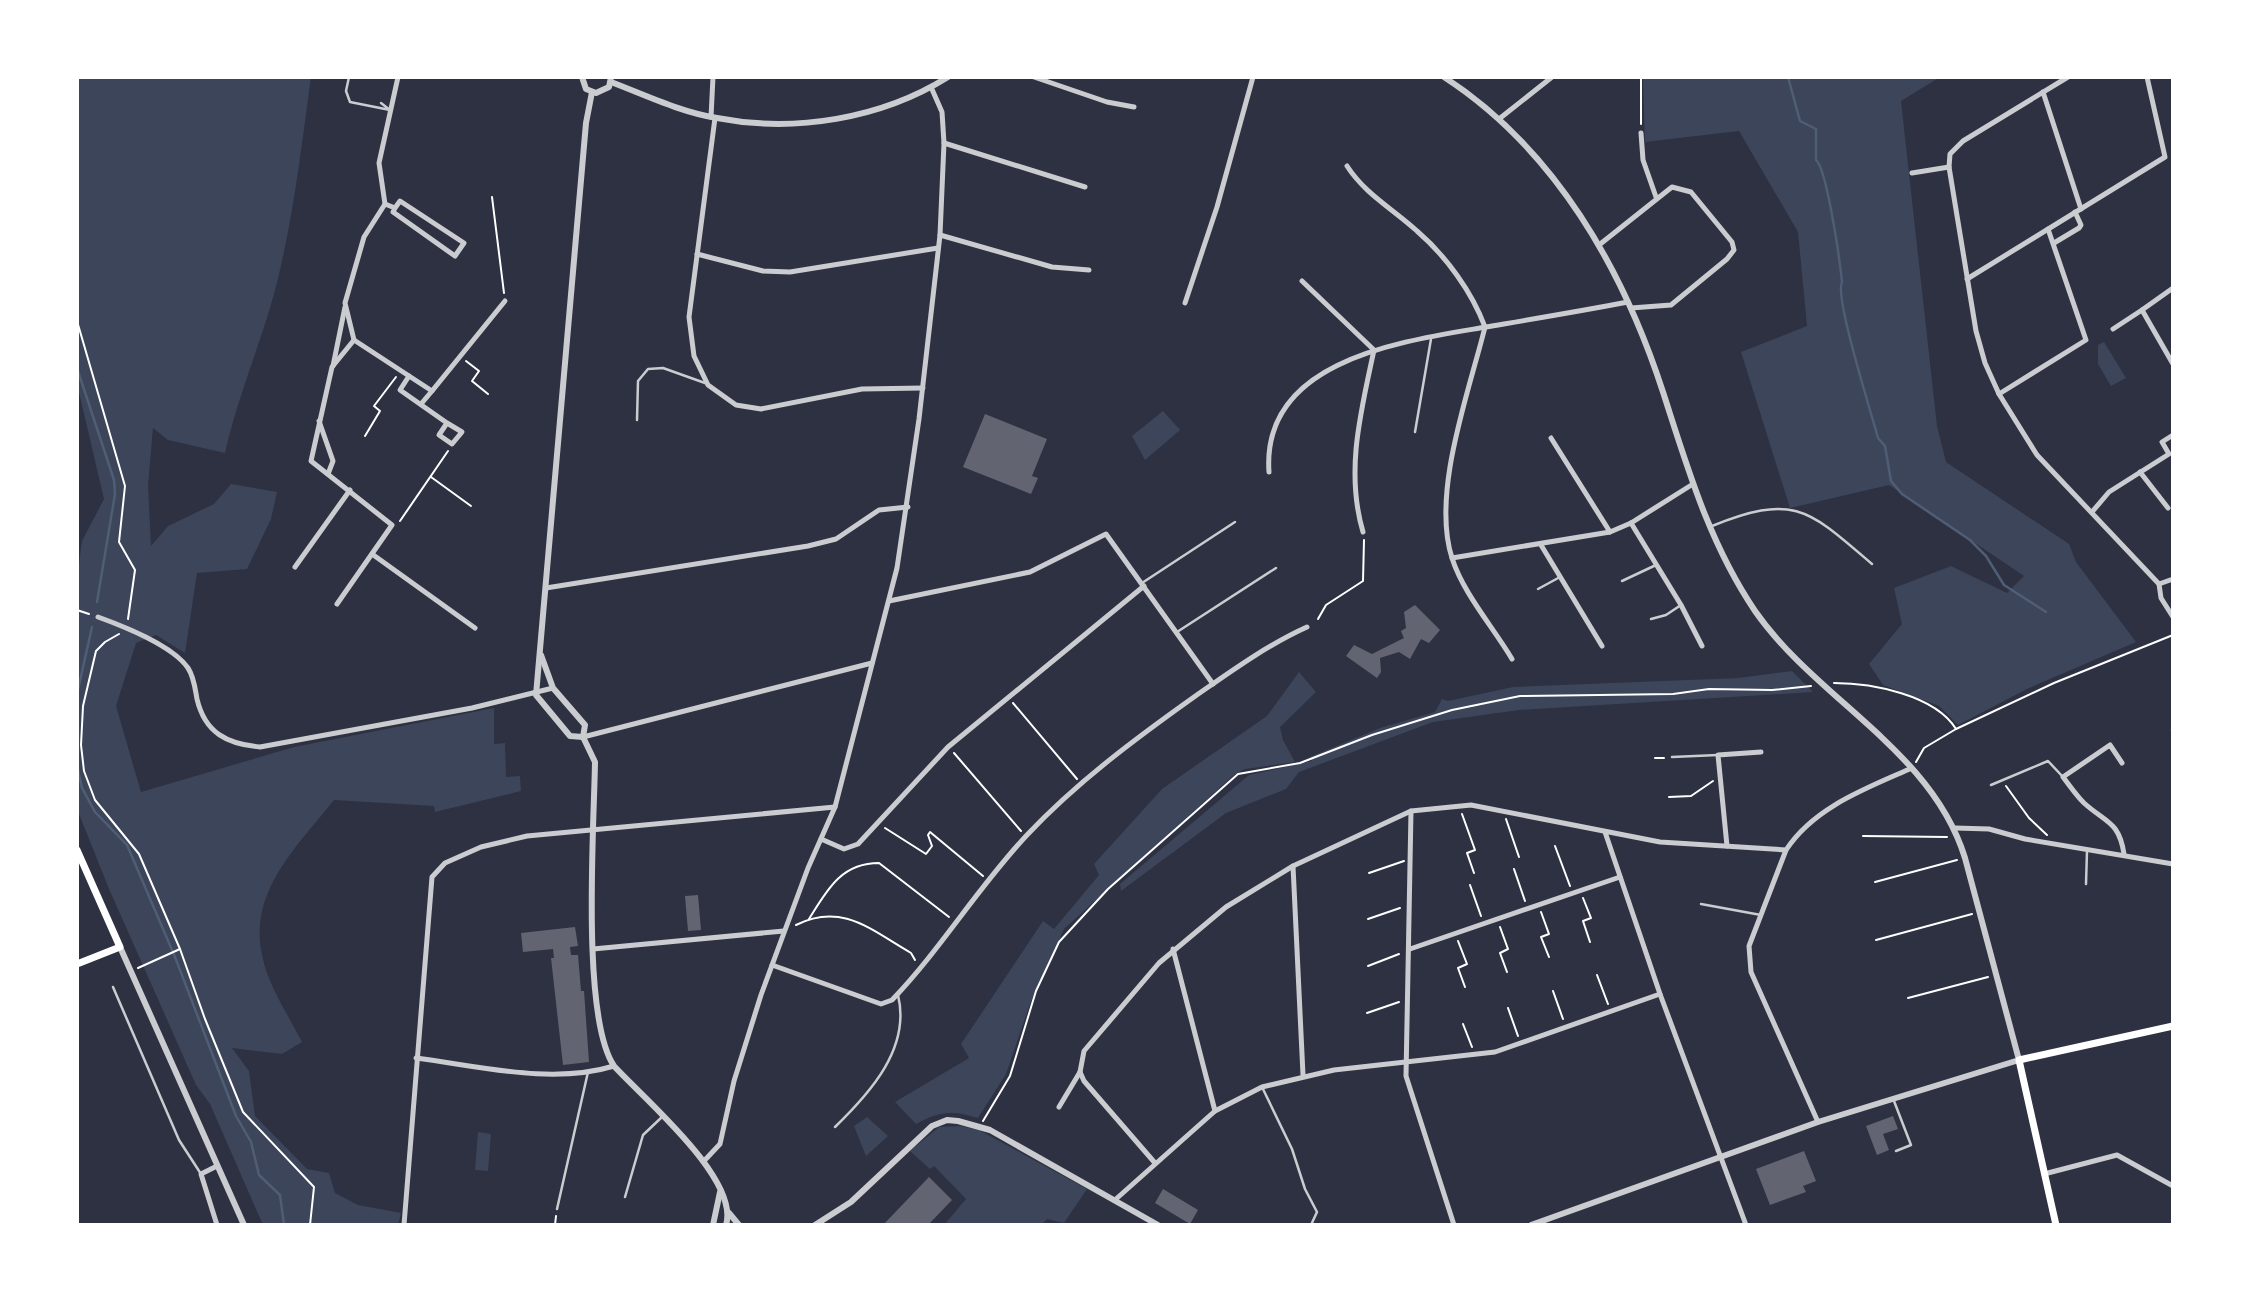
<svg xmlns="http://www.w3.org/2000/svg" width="2250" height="1302" font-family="Cabin,sans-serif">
<rect width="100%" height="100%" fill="#2d3142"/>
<g fill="#3c4559">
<path d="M77,77H311C301,150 293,223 274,294C259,348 237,399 225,453L168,440L153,428L148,485L151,546L168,526L214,504L231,484L277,492L271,519L247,569L197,573L185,653L156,635L136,643L116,706L141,792L294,747L494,708V744L505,743L506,777L520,776L521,791L435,812L434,806L334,800C297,847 246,893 263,959C269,987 289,1016 302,1042L282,1054L232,1048L249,1071L255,1116L307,1169L329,1173L335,1193L358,1205L401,1213L398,1225H263L210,1104L196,1085L109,889L77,809V579L82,541L104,499L77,384Z"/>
<polygon points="1643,77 1940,77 1901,101 1937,426 1946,462 2069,544 2076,562 2136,642 2027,689 1958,725 1939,706 1883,685 1869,664 1902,624 1894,588 1951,566 2007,593 2024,576 1889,485 1790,508 1741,352 1807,326 1798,232 1739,131 1645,142"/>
<polygon points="2104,342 2126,378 2111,386 2098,364 2098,345"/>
<polygon points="1163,411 1180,430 1145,460 1132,436"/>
<polygon points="1792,671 1813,692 1519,710 1433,722 1299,772 1286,789 1226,813 1121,891 1120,884 1249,775 1312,761 1310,757 1380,728 1435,712 1442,699 1448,701 1513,687 1738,678"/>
<path d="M1299,672L1316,692L1280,727L1283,740L1295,762L1245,769L1235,774L1064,929L1031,1001L1006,1074L978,1118C953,1110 939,1111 916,1124L895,1102L969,1058L961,1044L1043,921L1054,929L1099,875L1094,864L1162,789L1267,716Z"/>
<polygon points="867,1117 888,1136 866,1156 854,1126"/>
<polygon points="961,1126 979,1130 1087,1189 1064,1223 1047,1219 1041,1225 944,1225 966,1199 934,1166 930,1169 910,1151 939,1127"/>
<polygon points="478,1132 491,1134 488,1171 475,1170"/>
</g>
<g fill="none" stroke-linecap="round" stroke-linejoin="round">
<g stroke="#4f5d75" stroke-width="2.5">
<path d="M1788,77L1800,121L1816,129V160C1827,169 1840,262 1842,282C1834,296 1872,415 1878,438L1885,446L1891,481L1902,494L1970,540L1986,556L2004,585L2046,612"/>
<polyline points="77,368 114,480 115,494 97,602"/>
<polyline points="77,694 92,627"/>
<polyline points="77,765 82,788 95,812 127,845 175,957 236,1116 251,1142 259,1175 280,1195 284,1225"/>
</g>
</g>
<g fill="#626471">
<polygon points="985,414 1047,439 1032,476 1038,478 1031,494 963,467"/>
<polygon points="1415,605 1440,630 1429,643 1421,639 1410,659 1399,652 1380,658 1381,672 1377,678 1346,656 1354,645 1372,654 1404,638 1405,641 1401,631 1406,628 1404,612"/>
<polygon points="698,895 701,930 688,931 685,896"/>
<polygon points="575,927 578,946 570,947 571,955 578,955 581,991 584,991 589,1062 563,1065 551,958 554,958 553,949 523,952 521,933"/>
<polygon points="1893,1116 1898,1129 1883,1134 1889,1150 1877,1155 1866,1126"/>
<polygon points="1804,1151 1816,1181 1803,1186 1806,1192 1770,1205 1756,1169"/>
<polygon points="929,1177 952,1200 928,1225 883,1225"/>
<polygon points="1163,1189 1198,1210 1190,1224 1155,1203"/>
</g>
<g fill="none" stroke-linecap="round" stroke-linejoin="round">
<g stroke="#fff" stroke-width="2">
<polyline points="1641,77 1641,124"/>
<polyline points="492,197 504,293"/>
<polyline points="77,321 125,486 119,542 135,570 128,619"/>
<polyline points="466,361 479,371 472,381 488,394"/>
<polyline points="365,436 380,411 374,406 396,377"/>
<polyline points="431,477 471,506"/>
<polyline points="400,521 448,451"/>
<polyline points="77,610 89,614"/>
<polyline points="1318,619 1326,605 1363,581 1364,540"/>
<polyline points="119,634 105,642 96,651 83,706 81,745 84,771 95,800 139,854 180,949 205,1019 243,1112 314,1187 310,1225"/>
<path d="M1834,683C1872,683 1935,695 1956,729"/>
<polyline points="1013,703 1077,779"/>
<polyline points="954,753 1021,831"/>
<polyline points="1655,758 1664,758"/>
<polyline points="1916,762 1924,748 1956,729 2054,683 2173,635"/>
<polyline points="2006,786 2029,818 2047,835"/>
<polyline points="1669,797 1691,796 1713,781"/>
<polyline points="1462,814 1475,850 1467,853 1474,873"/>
<polyline points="1506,819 1519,857"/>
<polyline points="885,828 926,854 932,846 928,835 930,832 983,876"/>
<polyline points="1863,836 1947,837"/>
<polyline points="1555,846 1570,886"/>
<polyline points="1514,869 1525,901"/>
<polyline points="1369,873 1404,861"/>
<polyline points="1875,882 1957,860"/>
<polyline points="1470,885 1481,916"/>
<polyline points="1583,898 1591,918 1583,921 1590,942"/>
<polyline points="1541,912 1549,934 1541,937 1549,957"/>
<path d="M809,919C827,890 841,863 879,863L949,917"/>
<polyline points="1368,919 1400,908"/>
<path d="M796,925C842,902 871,930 911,953L915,960"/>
<polyline points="1500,927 1508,949 1500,953 1507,972"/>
<polyline points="1876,940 1972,914"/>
<polyline points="1458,941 1467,964 1458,968 1465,987"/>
<polyline points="1368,966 1399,954"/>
<polyline points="138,968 180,949"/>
<polyline points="1597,975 1608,1004"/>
<polyline points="1553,991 1563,1019"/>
<polyline points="1908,998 1988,977"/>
<polyline points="1508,1008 1518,1036"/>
<polyline points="1367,1013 1399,1002"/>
<polyline points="1463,1024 1472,1047"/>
<polyline points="983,1121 1010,1076 1036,991 1059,942 1108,889 1238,774 1300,763 1372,735 1452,710 1520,696 1673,694 1709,689 1772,690 1811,686"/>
<polyline points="555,1225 556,1216"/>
</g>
<g stroke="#caccd0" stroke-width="2.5">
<polyline points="349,77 346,91 350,102 390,110 381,103"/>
<polyline points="637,420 638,381 648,369 663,368 705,383"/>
<polyline points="1415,432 1431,339"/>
<path d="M1712,526C1794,493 1808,509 1872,564"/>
<polyline points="1622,581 1656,565"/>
<polyline points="1142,583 1235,522"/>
<polyline points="1538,589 1560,577"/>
<polyline points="1651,619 1666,615 1681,605"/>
<polyline points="1177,632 1276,568"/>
<polyline points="2172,730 2173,730"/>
<polyline points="1672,757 1718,755"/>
<polyline points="1991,785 2048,761 2063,777"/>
<polyline points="2086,884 2087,851"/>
<polyline points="1701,904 1761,915"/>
<polyline points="113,987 179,1140 201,1174"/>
<polyline points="1262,1087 1292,1149 1305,1189 1317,1212 1311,1225"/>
<polyline points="1894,1101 1911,1145 1896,1151"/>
<path d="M835,1127C870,1093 911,1048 898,995"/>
<polyline points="625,1197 643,1135 662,1117"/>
<polyline points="557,1209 588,1072"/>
</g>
<g stroke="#caccd0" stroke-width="5">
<polyline points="1034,77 1107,102 1134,107"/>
<polyline points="2068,77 1963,141 1950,154 1949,167 1976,331 1985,363 1999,394 2037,455 2159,584 2173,579"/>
<polyline points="2043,92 2081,209"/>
<polyline points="711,117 713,77"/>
<polyline points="715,118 689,317 694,356 708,385 736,405 761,409 862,389 923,388"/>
<polyline points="1499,119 1552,77"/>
<polyline points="1641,133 1643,160 1656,197"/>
<polyline points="944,143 1085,187"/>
<path d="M1347,166C1365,194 1393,209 1417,231C1446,256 1472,292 1485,327C1469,392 1431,493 1452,558C1463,593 1493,627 1512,659"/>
<polyline points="1912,173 1949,167"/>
<polyline points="385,204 395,208 393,212 455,256 464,243 400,201 395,208"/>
<polyline points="940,235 1052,267 1089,270"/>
<polyline points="2054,243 2079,228 2081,225 2075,212"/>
<polyline points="1599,245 1672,187 1691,192 1732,242 1734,250 1727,259 1671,305 1631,308"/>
<polyline points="697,254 763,271 790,272 938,248"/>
<polyline points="1967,279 2165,157 2147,77"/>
<path d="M1302,281L1374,350C1361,411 1345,471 1363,532"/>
<polyline points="2173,288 2142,310 2173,364"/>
<polyline points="1185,303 1217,207 1253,77"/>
<polyline points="2113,329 2142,310"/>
<polyline points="354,340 432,391 421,404"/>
<polyline points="333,366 345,307"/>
<polyline points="409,376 400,390 447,423 439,435 452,444 462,432 447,423"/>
<polyline points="432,391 505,301"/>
<polyline points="1999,394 2086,340 2048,229"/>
<polyline points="319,421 333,461 328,474"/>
<polyline points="1551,438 1610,532"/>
<path d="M1269,472C1261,359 1404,341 1486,327C1533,319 1581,311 1628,302"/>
<polyline points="2140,472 2168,508"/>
<polyline points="2092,512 2109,492 2169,454 2162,442 2173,435"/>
<polyline points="1631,523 1681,605 1702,646"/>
<polyline points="1541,545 1602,646"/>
<polyline points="372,554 475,628"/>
<polyline points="1452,558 1610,532 1631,523 1693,484"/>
<polyline points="295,567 350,490"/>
<polyline points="2159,584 2161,598 2173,617"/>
<polyline points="546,588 808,546 836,539 879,510 908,507"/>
<polyline points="889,601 1030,572 1106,534 1213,684"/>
<polyline points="337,604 392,525 311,461 332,367 354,340 345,303 364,237 385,204 379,163 398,77"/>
<path d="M98,617C123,626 173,646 188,668C194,677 195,688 197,699C205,733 227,744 260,747L472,708L553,688"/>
<polyline points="583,737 872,663"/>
<path d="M2122,763L2110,745L2063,777C2070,786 2076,795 2084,803C2106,823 2119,821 2124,854"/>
<polyline points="1411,811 1406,1076 1454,1225"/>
<polyline points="1955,828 1989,829 2025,839 2173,864"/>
<polyline points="1605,832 1660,994 1746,1225"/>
<polyline points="821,839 844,849 858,844 948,747 1144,586"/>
<polyline points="1727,846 1718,755 1761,752"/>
<polyline points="1293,866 1303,1075"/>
<polyline points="593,949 784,931"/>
<polyline points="1173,949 1215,1111"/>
<polyline points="1410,949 1620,877"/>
<path d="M772,965L881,1004L892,1000C941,949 978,887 1027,835C1077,782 1135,739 1194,697C1230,672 1267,645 1307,627"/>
<path d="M416,1058C479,1066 552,1085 614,1066"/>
<polyline points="1059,1107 1080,1072"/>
<path d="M1818,1122L1751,972L1749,946L1786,850C1814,807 1867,788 1912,768"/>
<polyline points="704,1161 720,1144 734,1081 761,995 808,868 835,807 897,568 919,419 940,235 944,143 942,112 931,87"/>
<polyline points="1155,1163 1084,1081 1080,1072 1084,1051 1159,963 1226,907 1293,866 1411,811 1471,805 1660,842 1786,850"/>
<polyline points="2044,1174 2117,1155 2173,1186"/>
<polyline points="1116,1199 1215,1111 1262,1087 1334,1070 1495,1052 1660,994"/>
<polyline points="217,1225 201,1174 217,1166"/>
<polyline points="404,1225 432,877 445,863 481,847 527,836 835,807"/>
</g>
<g stroke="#caccd0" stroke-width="6">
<polyline points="582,77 586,89 596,93 609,87 611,77"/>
<path d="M1444,77C1555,149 1623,269 1663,392C1688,469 1709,543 1755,611C1817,700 1932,750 1965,858L2019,1060L1818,1122L1531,1225"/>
<path d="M611,82C645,95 680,112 717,118C794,133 881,119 948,77"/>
<path d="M541,655L553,688L585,725L583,737L595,762C594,827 581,1017 614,1066C643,1098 740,1179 726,1225"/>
<polyline points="583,737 570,736 536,695 586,123 592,92"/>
<polyline points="120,947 244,1225"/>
<polyline points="729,1213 739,1225"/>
<polyline points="713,1225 720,1192"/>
<polyline points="815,1225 851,1202 932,1126 947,1120 958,1121 990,1130 1158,1225"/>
</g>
<g stroke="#fff" stroke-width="7">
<polyline points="77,850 120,947 77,964"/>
<polyline points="2056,1225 2019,1060 2173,1026"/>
</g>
</g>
<rect width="2250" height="1302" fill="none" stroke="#ffffff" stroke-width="158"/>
</svg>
